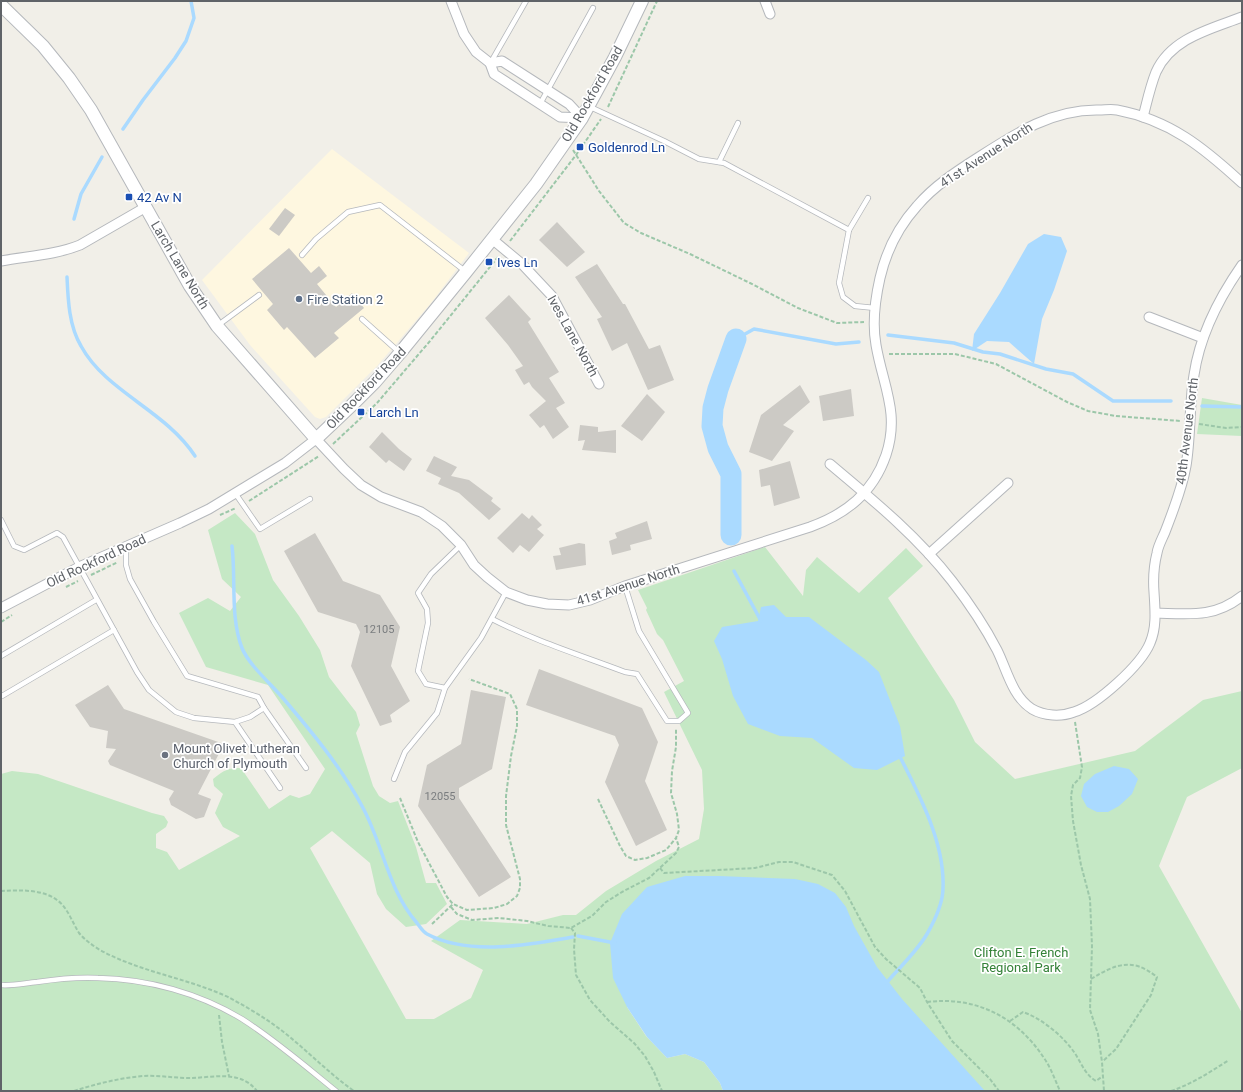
<svg xmlns="http://www.w3.org/2000/svg" width="1243" height="1092" font-family="Roboto,sans-serif">
<rect width="100%" height="100%" fill="#f1efe8"/>
<polygon fill="#fef7e0" points="332,149 469,253 431,303 377,366 326,417 320,419 315,417 250,345 202,280"/>
<g fill="#c5e8c5">
<polygon points="1202,398 1242,405 1242,436 1197,434"/>
<path d="M235,513L255,534L273,580L299,616L320,650L329,677L356,712L360,725L356,733L373,786L379,796L390,803L398,801L416,847L426,883H436L447,904L426,924L406,927L386,909L377,894L370,863L332,831L310,848L406,1019H434L471,998L483,970L431,941L460,920L527,924L563,915H576L606,891L656,861L699,839L704,809L702,770L664,692L684,681L663,640L657,634L646,610L647,608L638,590L765,547L803,596L806,570L817,557L859,593L906,548L923,566L888,598L954,700L975,742L1015,779L1135,751L1203,700L1242,691V768L1187,797L1159,866L1242,1013V1091H956L693,876H685L627,1007L646,1036L667,1058L685,1054L704,1062L720,1083L723,1091H1V774L12,771L38,774L152,813L164,816L168,822L166,827L156,834V848L167,852L179,870L240,836L223,827L215,813L223,794L214,786L213,779C224,770 228,768 241,768L269,809L290,795L299,798L310,794L325,769L268,685L206,667L179,613L208,598L230,611L241,597L222,579L208,530Z"/>
</g>
<g fill="#aadaff">
<polygon points="1044,234 1061,237 1067,251 1054,290 1042,319 1034,364 1009,342 987,341 972,351 974,334 1000,293 1028,244"/>
<polygon points="774,605 786,617 809,617 866,660 879,672 900,726 905,756 877,770 854,768 812,738 780,736 748,724 733,696 722,659 714,641 722,627 758,621 761,607"/>
<polygon points="1114,766 1129,769 1138,779 1132,794 1119,806 1108,812 1097,812 1087,807 1081,796 1084,784 1095,774"/>
<polygon points="685,876 719,876 795,879 818,884 835,893 846,907 854,926 877,967 902,999 985,1091 723,1091 720,1083 704,1062 685,1054 667,1058 647,1037 627,1007 613,978 610,943 622,914 647,887"/>
</g>
<g fill="none" stroke-linecap="round" stroke-linejoin="round">
<g stroke="#aadaff" stroke-width="3.5">
<polyline points="123,129 143,100 175,58 186,41 194,18 191,1"/>
<polyline points="74,219 81,194 102,157"/>
<path d="M67,277C68,300 69,326 81,346C106,392 165,410 195,456"/>
<polyline points="888,335 954,343 983,352 1000,354 1046,369 1073,374 1113,401 1171,401"/>
<polyline points="736,339 754,329 836,344 859,342"/>
<polyline points="1202,406 1242,407"/>
<path d="M232,546C236,579 230,617 242,648C249,665 269,682 282,697C311,731 341,767 362,806C383,844 388,890 417,923C420,927 423,932 427,934C468,956 529,945 573,937"/>
<polyline points="734,571 761,621"/>
<polyline points="578,936 615,943"/>
<path d="M887,985L888,981C901,966 917,951 927,934C935,920 943,904 943,888C945,843 919,794 899,755"/>
</g>
<polyline stroke="#aadaff" stroke-width="21" points="731,535 731,474 718,448 712,426 713,408 718,389 736,339"/>
</g>
<g fill="#cccac5">
<polygon points="285,208 295,215 279,236 269,229"/>
<polygon points="557,222 585,252 567,267 539,240"/>
<polygon points="289,248 311,273 319,266 327,276 317,284 336,307 352,293 364,308 334,333 339,338 315,358 287,327 284,330 267,310 273,304 252,279"/>
<polygon points="597,264 623,304 625,304 649,349 660,345 674,380 648,390 627,343 612,351 597,319 602,317 575,277"/>
<polygon points="509,295 531,319 528,322 559,372 549,378 565,403 556,408 569,427 553,439 544,425 540,428 529,415 546,401 532,387 529,382 524,385 515,370 523,366 508,345 485,318"/>
<polygon points="800,385 810,402 783,425 794,431 772,461 749,452 761,415"/>
<polygon points="851,389 854,416 823,421 819,396"/>
<polygon points="647,394 665,412 642,441 621,426"/>
<polygon points="580,425 598,427 598,432 616,430 616,453 582,450 585,440 578,441"/>
<polygon points="382,432 399,449 412,459 404,471 389,460 386,463 369,447"/>
<polygon points="434,456 457,467 451,476 469,480 493,498 491,501 501,509 489,520 459,493 438,484 441,478 426,471"/>
<polygon points="790,461 800,498 774,506 770,485 761,487 759,470"/>
<polygon points="522,513 529,519 532,515 542,525 537,529 544,535 529,552 520,545 513,553 497,538"/>
<polygon points="647,521 652,539 630,545 631,550 612,555 609,541 617,538 615,533"/>
<polygon points="315,533 343,581 380,595 400,627 391,666 410,701 390,715 392,722 380,726 351,666 360,632 356,624 318,612 284,551"/>
<polygon points="579,543 585,544 586,565 556,570 553,556 561,555 559,548"/>
<polygon points="539,669 642,708 658,742 645,781 667,830 636,846 605,782 619,745 615,736 526,705"/>
<polygon points="108,685 124,709 224,744 198,794 211,799 204,817 196,819 171,805 169,799 174,791 110,765 108,761 116,749 106,748 108,731 90,727 75,705"/>
<polygon points="471,690 506,697 492,769 459,788 459,798 511,877 479,897 418,806 427,765 461,744"/>
</g>
<g fill="none" stroke-linecap="round" stroke-linejoin="round">
<defs>
<g id="service">
<polyline points="491,62 526,1"/>
<polyline points="540,104 593,8"/>
<polyline points="588,106 664,141 699,159 724,163 849,230 839,283 843,297 855,306 875,308"/>
<polyline points="719,162 738,123"/>
<polyline points="849,230 868,198"/>
<polyline points="302,255 316,239 348,212 380,205 465,271"/>
<polyline points="362,319 399,352"/>
<polyline points="217,326 259,295"/>
<polyline points="235,493 260,529 310,499"/>
<polyline points="1,520 14,546 24,550 57,533 63,537 137,672 149,690 176,712 194,718 235,722 250,717 264,708 258,697 187,676 154,622 130,579 126,565 126,546"/>
<path d="M492,619C535,641 580,655 625,672L637,674L667,721H679L688,713L639,631L625,586"/>
<polyline points="1,656 96,600"/>
<polyline points="445,688 426,684 418,671 428,623 427,609 418,593 431,574 461,545"/>
<polyline points="1,695 2,696 114,630"/>
<polyline points="264,708 306,768"/>
<polyline points="235,722 280,788"/>
<polyline points="394,779 405,752 437,713 445,688 481,638 506,592"/>
<path d="M1,985C13,986 25,983 37,982C57,979 78,977 98,978C148,979 199,993 242,1019C275,1040 305,1066 336,1091"/>
</g>
<g id="minor">
<polyline points="451,1 464,34 476,52 490,63 494,74 560,117 582,118"/>
<polyline points="765,1 770,14"/>
<polyline points="490,63 502,61 569,104 582,118"/>
<path d="M1143,117C1147,102 1150,87 1156,72C1171,38 1211,29 1242,17"/>
<polyline points="492,239 522,264 552,296 599,384"/>
<path d="M1,261C28,256 55,255 80,245L146,207"/>
<polyline points="1149,317 1203,338"/>
<path d="M830,464C873,500 917,536 952,581C969,603 984,625 997,650C1007,670 1012,696 1032,709C1044,716 1061,717 1074,712C1097,705 1141,665 1150,643C1157,627 1155,609 1154,592C1153,579 1154,565 1157,553C1158,546 1162,539 1165,532C1173,511 1182,489 1186,466C1191,436 1189,405 1194,375C1200,334 1219,298 1242,265"/>
<polyline points="929,554 1008,483"/>
<path d="M1,608L79,567L180,523L209,509L285,463L316,439L344,469L361,485L381,497L421,512L442,526L461,545L474,565L487,577L506,592L527,600L547,604L569,605L590,600L625,586L810,527C846,514 873,493 886,455C900,413 883,386 876,345C872,323 875,300 880,278C886,252 899,226 917,206C934,186 957,171 979,157C1016,133 1053,109 1099,110C1105,110 1111,109 1117,110C1170,120 1204,148 1242,183"/>
<path d="M1156,613C1190,614 1214,618 1242,596"/>
</g>
<polyline id="tertiary" points="1,5 43,46 69,78 91,110 190,286 217,326 316,439 352,405 375,382 400,353 466,272 536,184 582,118 615,57 642,1"/>
</defs>
<use href="#service" stroke="#b5b8bc" stroke-width="6"/>
<use href="#minor" stroke="#b5b8bc" stroke-width="11"/>
<use href="#tertiary" stroke="#b5b8bc" stroke-width="14"/>
<g stroke="#9cc7a9" stroke-width="2" stroke-dasharray="4 2" stroke-linecap="butt">
<polyline points="608,107 657,1"/>
<polyline points="573,150 599,191 624,223 641,233 690,254 750,283 798,308 837,323 864,322"/>
<polyline points="510,241 576,155 601,119"/>
<polyline points="889,354 955,354 996,364 1067,402 1088,411 1116,416 1181,421"/>
<polyline points="1199,424 1226,428 1242,427"/>
<polyline points="333,444 377,403 430,341 498,257"/>
<polyline points="249,501 319,456"/>
<polyline points="220,515 236,508"/>
<polyline points="91,575 118,562"/>
<polyline points="66,587 78,581"/>
<polyline points="1,622 12,615"/>
<polyline points="1075,722 1082,767 1080,778 1073,785 1071,796 1073,821 1081,865 1090,899 1092,946 1090,1010 1098,1034 1102,1062 1104,1091"/>
<polyline points="400,798 418,842 447,897 453,904 467,910 494,908 507,904 517,896 520,888 520,879 506,825 506,796 511,756 517,726 517,709 510,694 469,679"/>
<polyline points="598,799 620,846 626,856 635,860 647,858 666,850 676,838 679,830 677,814 671,793 672,771 676,747 676,728"/>
<polyline points="660,868 664,873 755,868 779,862 793,862 832,875 845,891 875,947 886,959 920,988 927,1002 952,1041 990,1079 999,1091"/>
<path d="M1,891C19,890 42,889 57,900C68,908 72,922 79,933C85,940 92,945 100,950C140,972 187,978 228,997C245,1006 262,1016 277,1027C304,1047 327,1072 354,1091"/>
<polyline points="451,907 457,914 472,920 499,918 527,921 548,926 571,928 592,916 606,902 622,892 649,878 676,853 679,847 676,838"/>
<polyline points="432,924 453,904"/>
<polyline points="571,928 575,933 574,949 576,975 590,1000 610,1022 634,1043 645,1056 654,1072 662,1091"/>
<path d="M1091,979C1116,964 1132,957 1157,977L1151,995L1116,1049L1103,1061"/>
<path d="M927,1002C976,996 1017,1017 1044,1058C1051,1068 1055,1080 1060,1091"/>
<polyline points="219,1015 222,1042 229,1076"/>
<path d="M1010,1021L1023,1012C1041,1018 1063,1036 1074,1052C1081,1062 1085,1075 1096,1081L1103,1076"/>
<path d="M74,1091C96,1084 119,1078 143,1076C158,1075 173,1078 189,1078C212,1078 240,1069 257,1091"/>
<path d="M1171,1091C1192,1084 1210,1072 1229,1060"/>
</g>
<use href="#service" stroke="#fff" stroke-width="4.5"/>
<use href="#minor" stroke="#fff" stroke-width="9"/>
<use href="#tertiary" stroke="#fff" stroke-width="12"/>
</g>
<g fill="#1a4fb4" stroke="#fff" stroke-width="1.5">
<rect x="576" y="143" width="8" height="8" rx="2"/>
<rect x="125" y="193" width="8" height="8" rx="2"/>
<rect x="485" y="258" width="8" height="8" rx="2"/>
<rect x="357" y="408" width="8" height="8" rx="2"/>
</g>
<circle fill="#5c6f8a" stroke="#fff" stroke-width="1.5" cx="299" cy="299" r="4"/>
<circle fill="#6b7280" stroke="#fff" stroke-width="1.5" cx="165" cy="755" r="4"/>
<g text-anchor="middle" dominant-baseline="central" stroke-width="3.5" stroke-linejoin="round" paint-order="stroke">
<g font-size="11" fill="#7a7d7f">
<text x="379" y="629">12105</text>
<text x="440" y="796">12055</text>
</g>
<g font-size="13" fill="#5f6368" stroke="#fff">
<text transform="translate(592 94) rotate(-60)">Old Rockford Road</text>
<text transform="translate(986 155) rotate(-33)">41st Avenue North</text>
<text transform="translate(180 265) rotate(59)">Larch Lane North</text>
<text transform="translate(573 336) rotate(61)">Ives Lane North</text>
<text transform="translate(366 388) rotate(-46)">Old Rockford Road</text>
<text transform="translate(1187 431) rotate(-83)">40th Avenue North</text>
<text transform="translate(96 561) rotate(-25)">Old Rockford Road</text>
<text transform="translate(628 585) rotate(-18)">41st Avenue North</text>
</g>
<g font-size="13" fill="#164399" stroke="#fff" text-anchor="start">
<text x="588" y="147">Goldenrod Ln</text>
<text x="137" y="197">42 Av N</text>
<text x="497" y="262">Ives Ln</text>
<text x="369" y="412">Larch Ln</text>
</g>
<g font-size="13" fill="#4e5e75" stroke="#fff" text-anchor="start">
<text x="307" y="299">Fire Station 2</text>
</g>
<g font-size="13" fill="#5b616d" stroke="#fff" text-anchor="start">
<text x="173" y="748">Mount Olivet Lutheran<tspan x="173" dy="15">Church of Plymouth</tspan></text>
</g>
<g font-size="13" fill="#348238" stroke="#fff">
<text x="1021" y="952">Clifton E. French<tspan x="1021" dy="15">Regional Park</tspan></text>
</g>
</g>
<rect width="1243" height="1092" fill="none" stroke="#5f6368" stroke-width="4"/>
</svg>
